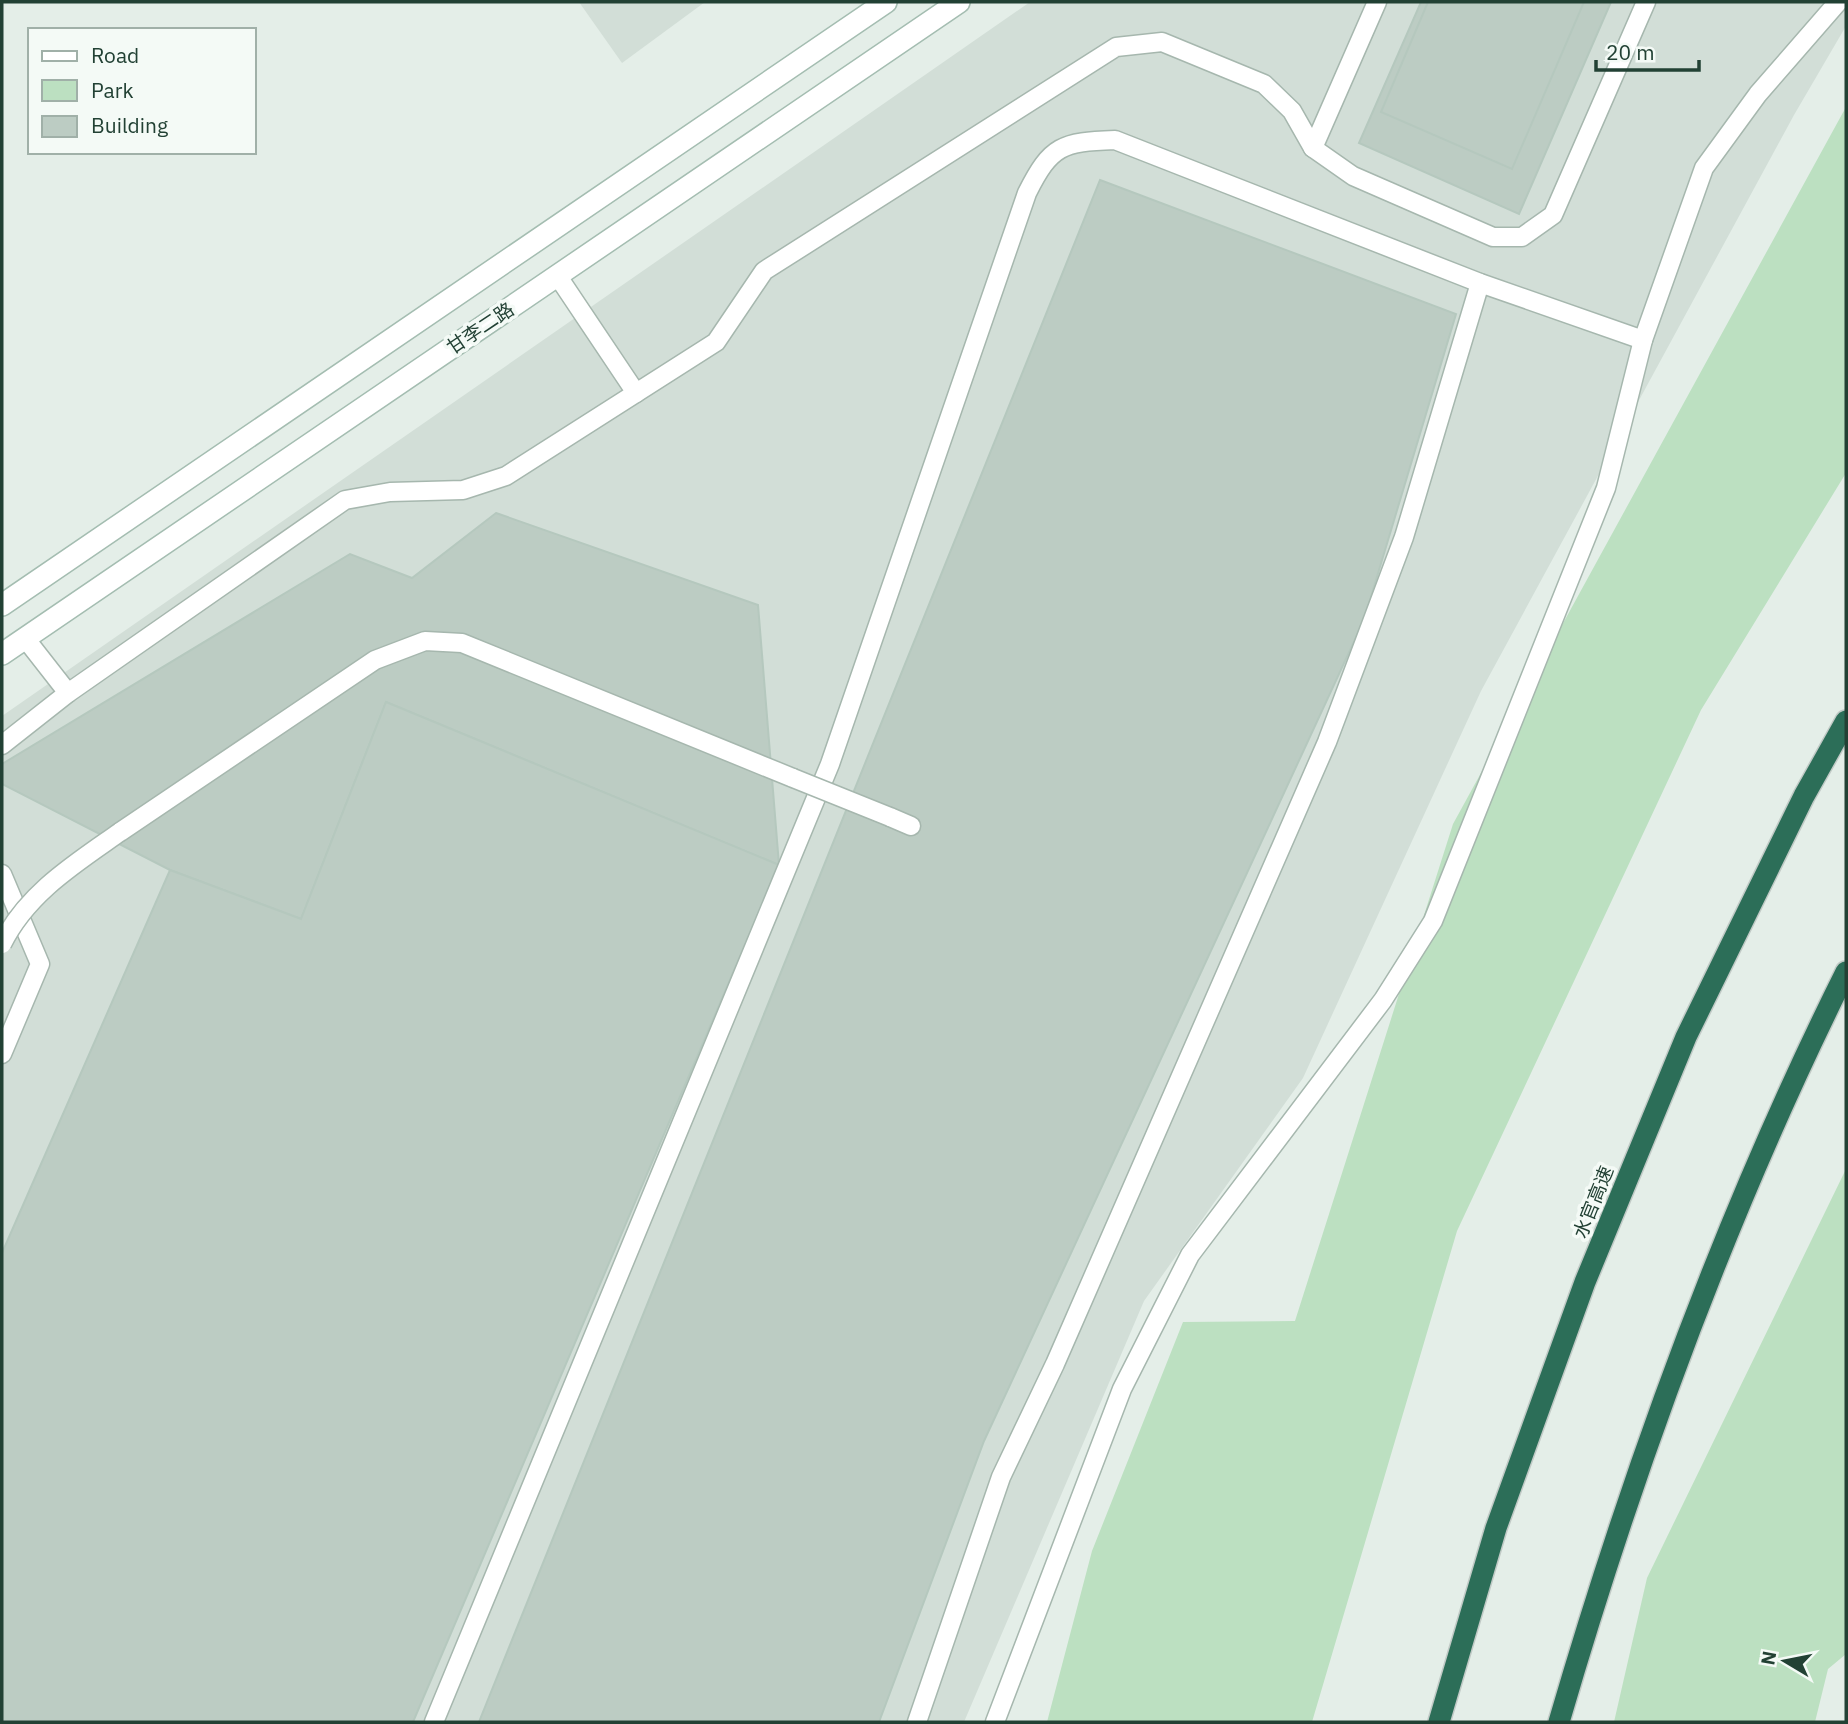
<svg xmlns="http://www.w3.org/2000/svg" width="1848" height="1724" font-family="'IBM Plex Sans','Noto Sans SC',sans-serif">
<rect width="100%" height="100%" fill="#e4eee8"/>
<g fill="#d2ded7">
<polygon points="579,2 705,2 622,63"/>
<polygon points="1030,2 1846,2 1846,26 1794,115 1481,691 1303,1078 1144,1301 964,1722 2,1722 2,716"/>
</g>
<g fill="#bce0c1">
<polygon points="1846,107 1846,473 1701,710 1457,1231 1312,1722 1047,1722 1092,1551 1183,1322 1295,1321 1453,824"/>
<polygon points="1846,1169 1846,1654 1828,1669 1815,1722 1614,1722 1647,1578"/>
</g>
<g fill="#bcccc3" stroke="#b5c8be" stroke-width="2">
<polygon points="1421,2 1611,2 1519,214 1359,143"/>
<polygon points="1428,2 1584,2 1512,169 1381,112"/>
<polygon points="1100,180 1456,314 1364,620 984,1441 879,1722 479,1722"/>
<polygon points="496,513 758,605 779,865 386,702 301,919 170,870 2,784 2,764 350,554 412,578"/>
<polygon points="386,702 779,865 413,1722 2,1722 2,1253 170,870 301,919"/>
</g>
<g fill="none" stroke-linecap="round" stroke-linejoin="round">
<defs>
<g id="lane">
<polyline points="1313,148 1377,2"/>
<polyline points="557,275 636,393"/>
<polyline points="25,638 68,693"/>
<polyline points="2,745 68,693 345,500 390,492 463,490 506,476 716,342 764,271 1116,47 1162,42 1264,84 1292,111 1313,148 1353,176 1493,237 1522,237 1553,215 1646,2"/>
<polyline points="890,817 911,826"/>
<polyline points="120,832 375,660 425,641 462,643 793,778"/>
<polyline points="2,874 40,964 2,1054"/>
<path d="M434,1722L830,764L1027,193C1051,145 1062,142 1115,140L1480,283L1643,340"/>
<polyline points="917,1722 1001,1477 1055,1364 1327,742 1404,537 1480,283"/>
<polyline points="995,1722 1122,1389 1190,1255 1383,1000 1433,921 1606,488 1643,340 1704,168 1758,94 1838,2"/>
</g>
<g id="secondary">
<polyline points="2,605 886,2"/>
<polyline points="2,654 959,2"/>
</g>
<g id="highway">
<polyline points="1439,1722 1496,1528 1585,1282 1686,1037 1804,796 1846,721"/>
<path d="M1559,1722C1634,1465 1726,1212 1846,972"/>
</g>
</defs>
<use href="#lane" stroke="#a6b7ae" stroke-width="21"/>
<use href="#secondary" stroke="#a4bdb1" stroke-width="24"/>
<use href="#highway" stroke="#c1cac6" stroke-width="24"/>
<use href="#lane" stroke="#fff" stroke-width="18"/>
<use href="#secondary" stroke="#fff" stroke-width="21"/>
<use href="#highway" stroke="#2c6e58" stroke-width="21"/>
<defs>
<g id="lane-bridge">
<polyline points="793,778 890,817"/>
<path d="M2,944C27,893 76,863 120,832"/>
</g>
</defs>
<use href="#lane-bridge" stroke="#a6b7ae" stroke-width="21" stroke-linecap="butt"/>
<use href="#lane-bridge" stroke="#fff" stroke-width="18"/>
</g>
<g text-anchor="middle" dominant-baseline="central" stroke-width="7" stroke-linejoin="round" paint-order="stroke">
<g font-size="19" fill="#224134" stroke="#f4faf6">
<text transform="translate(480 328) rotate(-34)">甘李二路</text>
<text transform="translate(1593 1202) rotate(-68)">水官高速</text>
</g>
</g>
<rect width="1848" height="1724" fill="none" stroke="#224134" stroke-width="7"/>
<rect x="28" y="28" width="228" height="126" fill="#f4faf6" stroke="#a0b0a8" stroke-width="2"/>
<rect x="42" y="51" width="35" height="10" fill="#ffffff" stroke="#a0b0a8" stroke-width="2"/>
<text x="91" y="63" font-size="21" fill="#224134">Road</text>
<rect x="42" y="80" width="35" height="21" fill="#bce0c1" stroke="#a0b0a8" stroke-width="2"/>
<text x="91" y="98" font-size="21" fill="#224134">Park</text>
<rect x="42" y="116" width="35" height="21" fill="#bcccc3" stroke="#a0b0a8" stroke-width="2"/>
<text x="91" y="133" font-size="21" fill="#224134">Building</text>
<g transform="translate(1785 1661) rotate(280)" stroke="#f4faf6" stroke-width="5" paint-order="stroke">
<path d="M0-5L12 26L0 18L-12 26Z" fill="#224134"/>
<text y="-10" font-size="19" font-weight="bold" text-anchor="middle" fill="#224134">N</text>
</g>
<path d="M1596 60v10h103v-10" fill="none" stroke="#224134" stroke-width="3.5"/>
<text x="1606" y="60" font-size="21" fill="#224134" stroke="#f4faf6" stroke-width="5" paint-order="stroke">20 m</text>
</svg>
